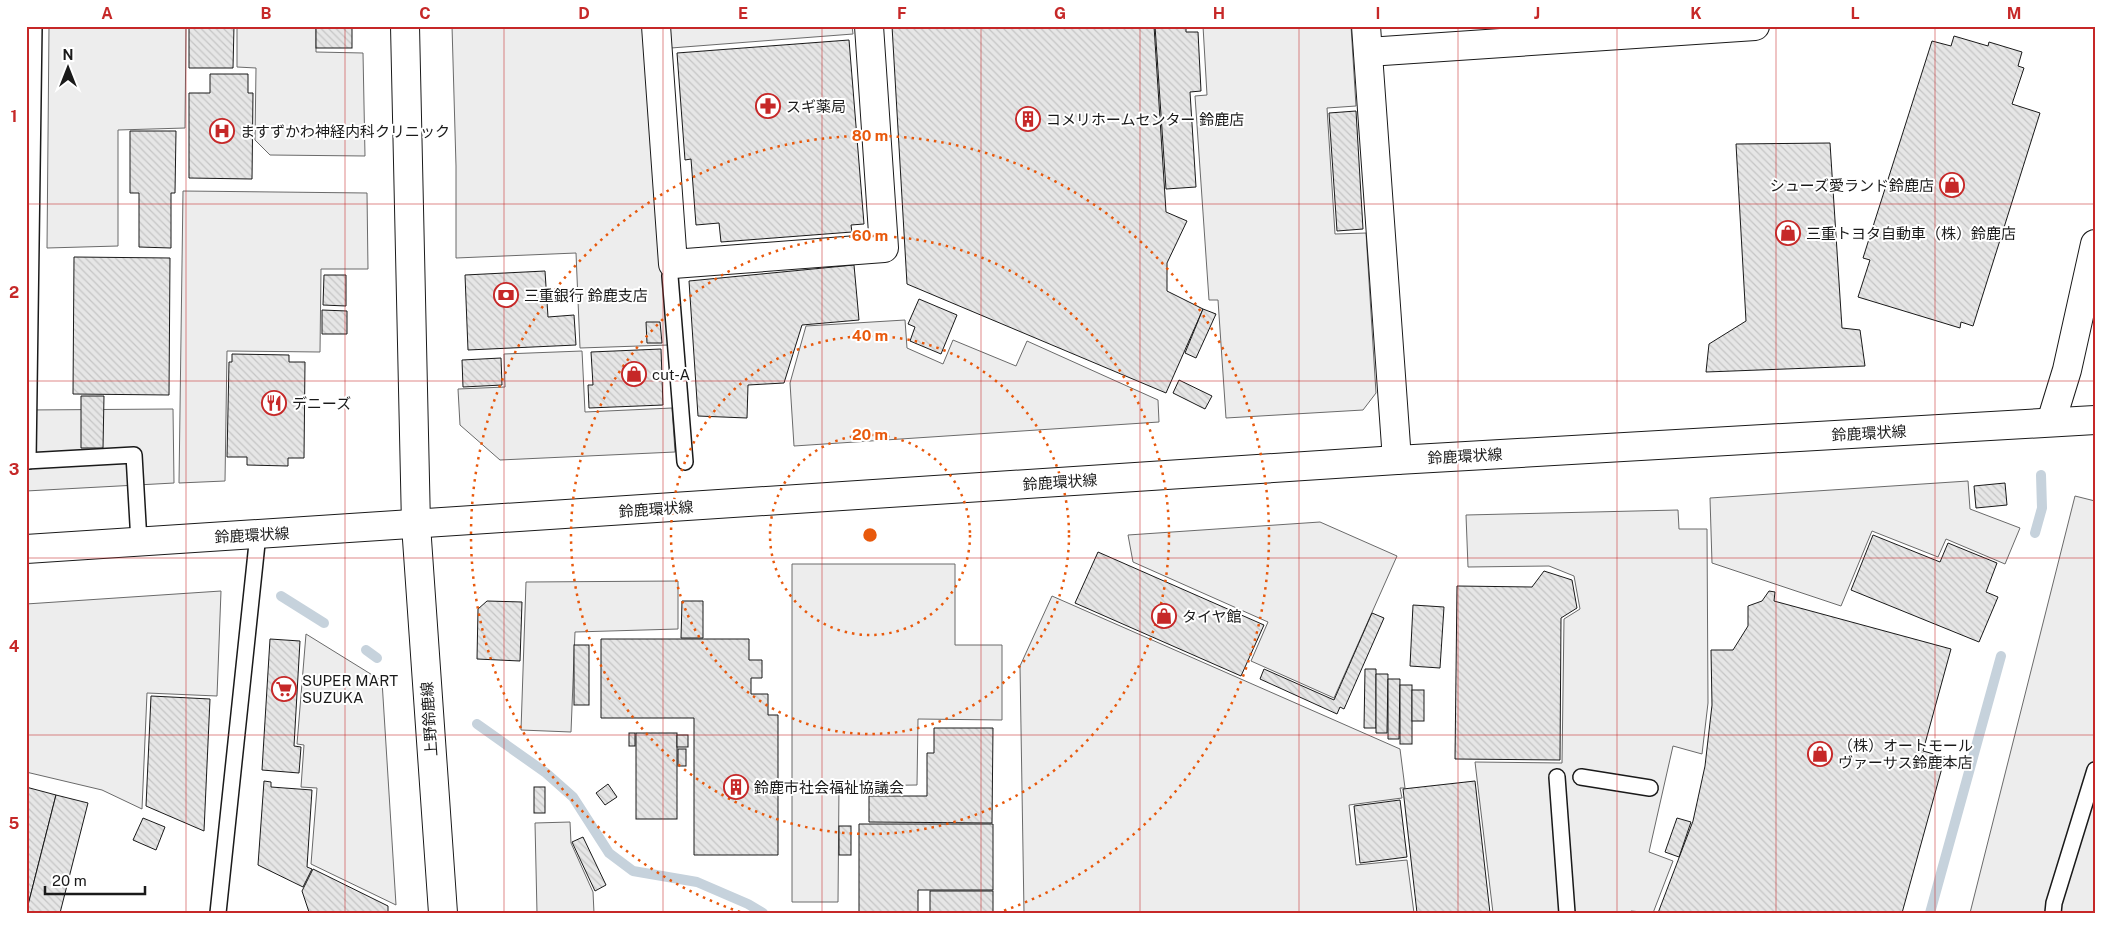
<svg xmlns="http://www.w3.org/2000/svg" width="2121" height="939" font-family="'Public Sans','Noto Sans JP',sans-serif">
<defs>
<pattern id="building-back-hatch" width="6" height="6" patternUnits="userSpaceOnUse" patternTransform="scale(1.25)"><rect width="6" height="6" fill="#e6e6e6"/><path d="M-1 5l2 2M0 0l6 6M5-1l2 2" fill="none" stroke="#c5c5c5"/></pattern>
</defs>
<rect width="100%" height="100%" fill="#fff"/>
<g fill="#ededed" stroke="#6a6a6a">
<polygon points="49,26 186,26 185,128 118,130 118,246 47,248"/>
<polygon points="237,26 316,26 316,52 363,53 365,156 270,155 255,140 256,68 237,67"/>
<polygon points="452,26 644,26 652,159 669,345 580,348 576,253 456,258 456,166"/>
<polygon points="669,26 852,26 853,34 671,48"/>
<polygon points="1203,26 1351,26 1356,106 1327,108 1335,234 1366,233 1376,393 1363,410 1226,418 1218,300 1209,300 1195,96 1207,95"/>
<polygon points="183,191 367,193 368,269 321,269 320,352 227,351 225,481 179,483"/>
<polygon points="905,320 907,348 943,364 953,340 1016,366 1027,341 1158,400 1159,422 794,446 790,383 806,326"/>
<polygon points="582,351 585,412 672,408 675,452 500,460 460,425 458,389 505,387 504,354"/>
<polygon points="173,409 174,483 26,491 26,410"/>
<polygon points="1968,481 1970,509 2020,528 2005,564 1946,539 1938,557 1872,531 1841,606 1712,563 1710,498"/>
<polygon points="2075,496 2095,501 2095,913 1970,913"/>
<polygon points="1678,510 1679,529 1707,529 1708,703 1702,754 1673,746 1649,852 1673,861 1653,913 1631,911 1630,913 1493,913 1475,762 1562,763 1564,619 1580,609 1574,576 1549,566 1468,567 1466,515"/>
<polygon points="1320,522 1397,556 1334,698 1251,661 1268,622 1133,562 1128,535"/>
<polygon points="792,564 955,564 955,645 1002,645 1002,720 918,719 917,785 839,786 838,902 792,902"/>
<polygon points="678,581 678,629 575,632 571,732 521,730 526,582"/>
<polygon points="221,591 217,696 147,693 142,809 102,790 26,772 26,604"/>
<polygon points="1052,596 1400,749 1405,788 1400,788 1402,798 1349,805 1356,865 1407,860 1414,913 1024,913 1020,666"/>
<polygon points="306,634 382,681 396,905 311,864 317,788 301,787 304,745 297,744"/>
<polygon points="570,822 571,843 593,892 594,913 537,913 535,823"/>
</g>
<g fill="none" stroke-linecap="round" stroke-linejoin="round">
<g stroke="#c6d2dc" stroke-width="10">
<polyline points="2035,533 2042,508 2041,475"/>
<polyline points="281,596 324,623"/>
<polyline points="366,650 377,658"/>
<polyline points="477,724 546,773 573,797 609,853 633,871 697,882 748,904 763,913"/>
<polyline points="1930,913 2001,656"/>
</g>
</g>
<g fill="url(#building-back-hatch)" stroke="#1a1a1a">
<polygon points="189,26 234,26 233,68 189,68"/>
<rect x="316" y="26" width="36" height="22"/>
<polygon points="892,26 1154,26 1166,212 1187,221 1167,263 1167,291 1203,309 1166,393 907,284"/>
<polygon points="1155,26 1186,26 1186,32 1198,32 1201,91 1190,92 1196,187 1166,189"/>
<polygon points="1954,36 1988,46 1989,42 2022,52 2018,66 2024,68 2012,104 2040,113 1973,326 1961,322 1960,328 1858,297 1870,260 1863,258 1932,41 1951,46"/>
<polygon points="849,40 864,224 851,225 852,232 721,242 719,223 696,225 691,159 685,160 677,53"/>
<polygon points="210,74 248,74 248,93 253,93 252,179 189,178 189,93 210,93"/>
<polygon points="1356,111 1363,229 1337,231 1329,113"/>
<polygon points="130,131 176,131 175,193 171,193 171,248 139,247 139,193 130,193"/>
<polygon points="1830,143 1842,328 1860,330 1865,366 1706,372 1709,344 1746,321 1736,144"/>
<polygon points="74,257 170,258 169,395 73,394"/>
<polygon points="854,265 859,320 802,325 784,383 748,385 747,418 698,416 689,281"/>
<polygon points="545,271 548,317 574,315 576,345 468,350 465,275"/>
<polygon points="324,275 346,275 346,306 323,305"/>
<polygon points="919,299 957,315 941,354 910,341 915,327 908,324"/>
<polygon points="1203,309 1216,314 1196,358 1185,353"/>
<polygon points="322,310 347,311 347,334 322,334"/>
<polygon points="646,322 660,322 662,343 647,343"/>
<polygon points="661,349 663,405 589,408 588,385 593,385 591,352"/>
<polygon points="232,354 289,355 289,362 305,362 304,458 288,458 288,466 247,465 247,457 227,457 229,362 232,362"/>
<polygon points="501,358 502,385 463,387 462,360"/>
<polygon points="1179,380 1212,396 1205,409 1173,393"/>
<polygon points="81,396 104,396 103,448 81,448"/>
<polygon points="2005,483 2007,505 1976,508 1974,486"/>
<polygon points="1873,535 1940,562 1948,543 1997,563 1986,592 1998,597 1979,642 1851,590"/>
<polygon points="1098,552 1264,625 1241,676 1075,603"/>
<polygon points="1544,571 1572,580 1577,608 1561,618 1560,760 1455,759 1457,586 1532,587"/>
<polygon points="1769,591 1775,592 1774,601 1951,649 1923,751 1945,757 1902,913 1658,913 1693,821 1705,766 1712,705 1711,650 1733,650 1748,626 1748,606 1762,601"/>
<polygon points="487,601 522,602 520,661 477,659 478,609"/>
<polygon points="682,601 703,601 703,638 681,638"/>
<polygon points="1413,605 1444,607 1440,668 1410,666"/>
<polygon points="1372,613 1384,618 1344,709 1340,707 1337,714 1260,679 1264,669 1334,700"/>
<polygon points="270,639 300,641 294,746 301,747 299,773 262,770"/>
<polygon points="601,639 749,639 749,660 762,660 762,678 751,678 751,694 768,694 768,715 778,715 778,855 694,855 694,718 601,718"/>
<rect x="574" y="645" width="15" height="60"/>
<polygon points="1365,669 1376,669 1376,728 1364,728"/>
<polygon points="1376,674 1388,674 1387,733 1376,733"/>
<polygon points="1388,679 1400,679 1399,739 1388,739"/>
<rect x="1400" y="685" width="12" height="59"/>
<rect x="1412" y="690" width="12" height="31"/>
<polygon points="151,696 210,699 204,831 146,806"/>
<polygon points="934,728 993,728 992,823 869,822 869,796 927,796 927,753 934,753"/>
<rect x="629" y="733" width="6" height="13"/>
<rect x="636" y="733" width="41" height="86"/>
<rect x="677" y="735" width="11" height="12"/>
<rect x="678" y="749" width="8" height="17"/>
<polygon points="264,781 271,782 271,787 312,790 307,867 312,869 303,887 258,865"/>
<polygon points="1475,781 1490,913 1417,913 1403,789"/>
<polygon points="608,784 617,797 605,805 596,793"/>
<polygon points="26,787 56,795 26,913"/>
<rect x="534" y="787" width="11" height="26"/>
<polygon points="56,795 88,803 60,913 26,913"/>
<polygon points="1400,800 1407,857 1360,863 1354,806"/>
<polygon points="143,818 165,827 156,850 133,840"/>
<polygon points="1677,818 1691,822 1679,857 1665,852"/>
<polygon points="859,824 993,824 993,890 918,890 918,913 859,913"/>
<rect x="839" y="826" width="12" height="29"/>
<polygon points="583,837 606,885 595,891 572,842"/>
<polygon points="313,869 388,906 388,913 309,912 302,891"/>
<rect x="930" y="891" width="63" height="22"/>
</g>
<g fill="none" stroke-linecap="round" stroke-linejoin="round">
<defs>
<g id="lane">
<polyline points="673,264 670,276 685,462"/>
<polyline points="26,461 134,455 139,542"/>
<polyline points="28,461 34,26"/>
<polyline points="1557,777 1567,913"/>
<polyline points="1581,777 1650,788"/>
<polyline points="218,913 258,534"/>
<polyline points="2053,913 2054,903 2095,770"/>
</g>
<g id="street">
<polyline points="656,26 673,264 884,248 869,26"/>
<polyline points="1366,26 1397,460"/>
<polyline points="1368,52 1755,26"/>
<polyline points="2051,422 2067,370 2095,244"/>
</g>
<polyline id="secondary" points="405,26 416,525 443,913"/>
<polyline id="primary" points="26,549 1397,460 2095,420"/>
</defs>
<use href="#lane" stroke="#1a1a1a" stroke-width="18"/>
<use href="#street" stroke="#1a1a1a" stroke-width="30"/>
<use href="#secondary" stroke="#1a1a1a" stroke-width="30"/>
<use href="#primary" stroke="#1a1a1a" stroke-width="30"/>
<use href="#lane" stroke="#fff" stroke-width="15"/>
<use href="#street" stroke="#fff" stroke-width="28"/>
<use href="#secondary" stroke="#fff" stroke-width="28"/>
<use href="#primary" stroke="#fff" stroke-width="28"/>
</g>
<path fill="none" stroke="#c62828" stroke-width="1" stroke-opacity="0.55" d="M186,26V913M345,26V913M504,26V913M663,26V913M822,26V913M981,26V913M1140,26V913M1299,26V913M1458,26V913M1617,26V913M1776,26V913M1935,26V913M26,204H2095M26,381H2095M26,558H2095M26,735H2095"/>
<g fill="none" stroke="#e8590c" stroke-width="2.5" stroke-dasharray="2.5 5">
<circle cx="870" cy="535" r="100"/>
<circle cx="870" cy="535" r="199"/>
<circle cx="870" cy="535" r="299"/>
<path d="M740 912A399 399 0 1 1 1000 912"/>
</g>
<defs>
<symbol id="pharmacy-ring" viewBox="-11 -11 22 22"><circle r="9.5" fill="#fff" stroke="#c62828" stroke-width="1.5"/><path d="M-2-6h4v4h4v4h-4v4h-4v-4h-4v-4h4Z" fill="#c62828"/></symbol>
<symbol id="building-ring" viewBox="-11 -11 22 22"><circle r="9.5" fill="#fff" stroke="#c62828" stroke-width="1.5"/><path d="M-4-6H4V6H1V3H-1V6H-4ZM-2.5-4.3h1.7v1.8h-1.7ZM.8-4.3h1.7v1.8H.8ZM-2.5-1h1.7V.8h-1.7ZM.8-1h1.7V.8H.8Z" fill="#c62828"/></symbol>
<symbol id="hospital-ring" viewBox="-11 -11 22 22"><circle r="9.5" fill="#fff" stroke="#c62828" stroke-width="1.5"/><path d="M-5-5h3v3.5h4V-5h3V5h-3V1.5h-4V5h-3Z" fill="#c62828"/></symbol>
<symbol id="shop-ring" viewBox="-11 -11 22 22"><circle r="9.5" fill="#fff" stroke="#c62828" stroke-width="1.5"/><path d="M-5-2.5h2.3a2.7 3.5 0 0 1 5.4 0H5L5.5 6h-11ZM-1.5-2.5h3a1.5 2.3 0 0 0-3 0Z" fill="#c62828"/></symbol>
<symbol id="bank-ring" viewBox="-11 -11 22 22"><circle r="9.5" fill="#fff" stroke="#c62828" stroke-width="1.5"/><path d="M-6-4H6V4H-6ZM0-2.3a2.3 2.3 0 1 0 0 4.6a2.3 2.3 0 1 0 0-4.6Z" fill="#c62828"/></symbol>
<symbol id="restaurant-ring" viewBox="-11 -11 22 22"><circle r="9.5" fill="#fff" stroke="#c62828" stroke-width="1.5"/><path d="M-5-6h1v4h1v-4h1v4h1v-4h1v5L-1.5 .5V6h-2V.5L-5-1ZM5-6V6H3V1.5H1.5Q1.5-4 5-6Z" fill="#c62828"/></symbol>
<symbol id="supermarket-ring" viewBox="-11 -11 22 22"><circle r="9.5" fill="#fff" stroke="#c62828" stroke-width="1.5"/><path d="M-6-5.5h2.5l.6 2H6L4.5 2H-2.5L-4.4-4H-6ZM-1.5 3.2a1.3 1.3 0 1 0 .1 0ZM3 3.2a1.3 1.3 0 1 0 .1 0Z" fill="#c62828"/></symbol>
</defs>
<g fill-rule="evenodd">
<use href="#pharmacy-ring" x="754" y="92" width="28" height="28"/>
<use href="#building-ring" x="1014" y="105" width="28" height="28"/>
<use href="#hospital-ring" x="208" y="117" width="28" height="28"/>
<use href="#shop-ring" x="1938" y="171" width="28" height="28"/>
<use href="#shop-ring" x="1774" y="219" width="28" height="28"/>
<use href="#bank-ring" x="492" y="281" width="28" height="28"/>
<use href="#shop-ring" x="620" y="360" width="28" height="28"/>
<use href="#restaurant-ring" x="260" y="389" width="28" height="28"/>
<use href="#shop-ring" x="1150" y="602" width="28" height="28"/>
<use href="#supermarket-ring" x="270" y="675" width="28" height="28"/>
<use href="#shop-ring" x="1806" y="740" width="28" height="28"/>
<use href="#building-ring" x="722" y="773" width="28" height="28"/>
</g>
<g text-anchor="middle" dominant-baseline="central" stroke-width="4" stroke-linejoin="round" paint-order="stroke">
<g font-size="15" fill="#1a1a1a" stroke="#fff" text-anchor="start">
<text x="786" y="106">スギ薬局</text>
<text x="1046" y="119">コメリホームセンター 鈴鹿店</text>
<text x="240" y="131">ますずかわ神経内科クリニック</text>
<text x="1934" y="185" text-anchor="end">シューズ愛ランド鈴鹿店</text>
<text x="1806" y="233">三重トヨタ自動車（株）鈴鹿店</text>
<text x="524" y="295">三重銀行 鈴鹿支店</text>
<text x="652" y="374">cut-A</text>
<text x="292" y="403">デニーズ</text>
<text x="1182" y="616">タイヤ館</text>
<text x="302" y="680">SUPER MART<tspan x="302" dy="17">SUZUKA</tspan></text>
<text x="1838" y="745">（株）オートモール<tspan x="1838" dy="17">ヴァーサス鈴鹿本店</tspan></text>
<text x="754" y="787">鈴鹿市社会福祉協議会</text>
</g>
<g font-size="15" fill="#1a1a1a" stroke="#fff">
<text transform="translate(1869 433) rotate(-3)">鈴鹿環状線</text>
<text transform="translate(1465 456) rotate(-3)">鈴鹿環状線</text>
<text transform="translate(1060 482) rotate(-4)">鈴鹿環状線</text>
<text transform="translate(656 509) rotate(-4)">鈴鹿環状線</text>
<text transform="translate(252 535) rotate(-3)">鈴鹿環状線</text>
<text transform="translate(429 719) rotate(-94)">上野鈴鹿線</text>
</g>
</g>
<circle cx="870" cy="535" r="8" fill="#e8590c" stroke="#fff" stroke-width="2.5"/>
<g font-size="15" text-anchor="middle" font-weight="bold" fill="#e8590c" stroke="#fff" stroke-width="4" stroke-linejoin="round" paint-order="stroke">
<text x="870" y="141">80 m</text>
<text x="870" y="241">60 m</text>
<text x="870" y="341">40 m</text>
<text x="870" y="440">20 m</text>
</g>
<rect width="2121" height="939" fill="none" stroke="#ffffff" stroke-width="55"/>
<g transform="translate(68 68)" stroke="#ffffff" stroke-width="4" paint-order="stroke">
<path d="M0-4L9 19L0 12L-9 19Z" fill="#1a1a1a"/>
<text y="-8" font-size="14" font-weight="bold" text-anchor="middle" fill="#1a1a1a">N</text>
</g>
<path d="M45 886v8h100v-8" fill="none" stroke="#1a1a1a" stroke-width="2.5"/>
<text x="52" y="886" font-size="15" fill="#1a1a1a" stroke="#ffffff" stroke-width="4" paint-order="stroke">20 m</text>
<rect x="28" y="28" width="2066" height="884" fill="none" stroke="#c62828" stroke-width="2"/>
<g font-size="16" text-anchor="middle" font-weight="bold" fill="#c62828">
<text x="107" y="19">A</text>
<text x="266" y="19">B</text>
<text x="425" y="19">C</text>
<text x="584" y="19">D</text>
<text x="743" y="19">E</text>
<text x="902" y="19">F</text>
<text x="1060" y="19">G</text>
<text x="1219" y="19">H</text>
<text x="1378" y="19">I</text>
<text x="1537" y="19">J</text>
<text x="1696" y="19">K</text>
<text x="1855" y="19">L</text>
<text x="2014" y="19">M</text>
<text x="14" y="122">1</text>
<text x="14" y="298">2</text>
<text x="14" y="475">3</text>
<text x="14" y="652">4</text>
<text x="14" y="829">5</text>
</g>
</svg>
